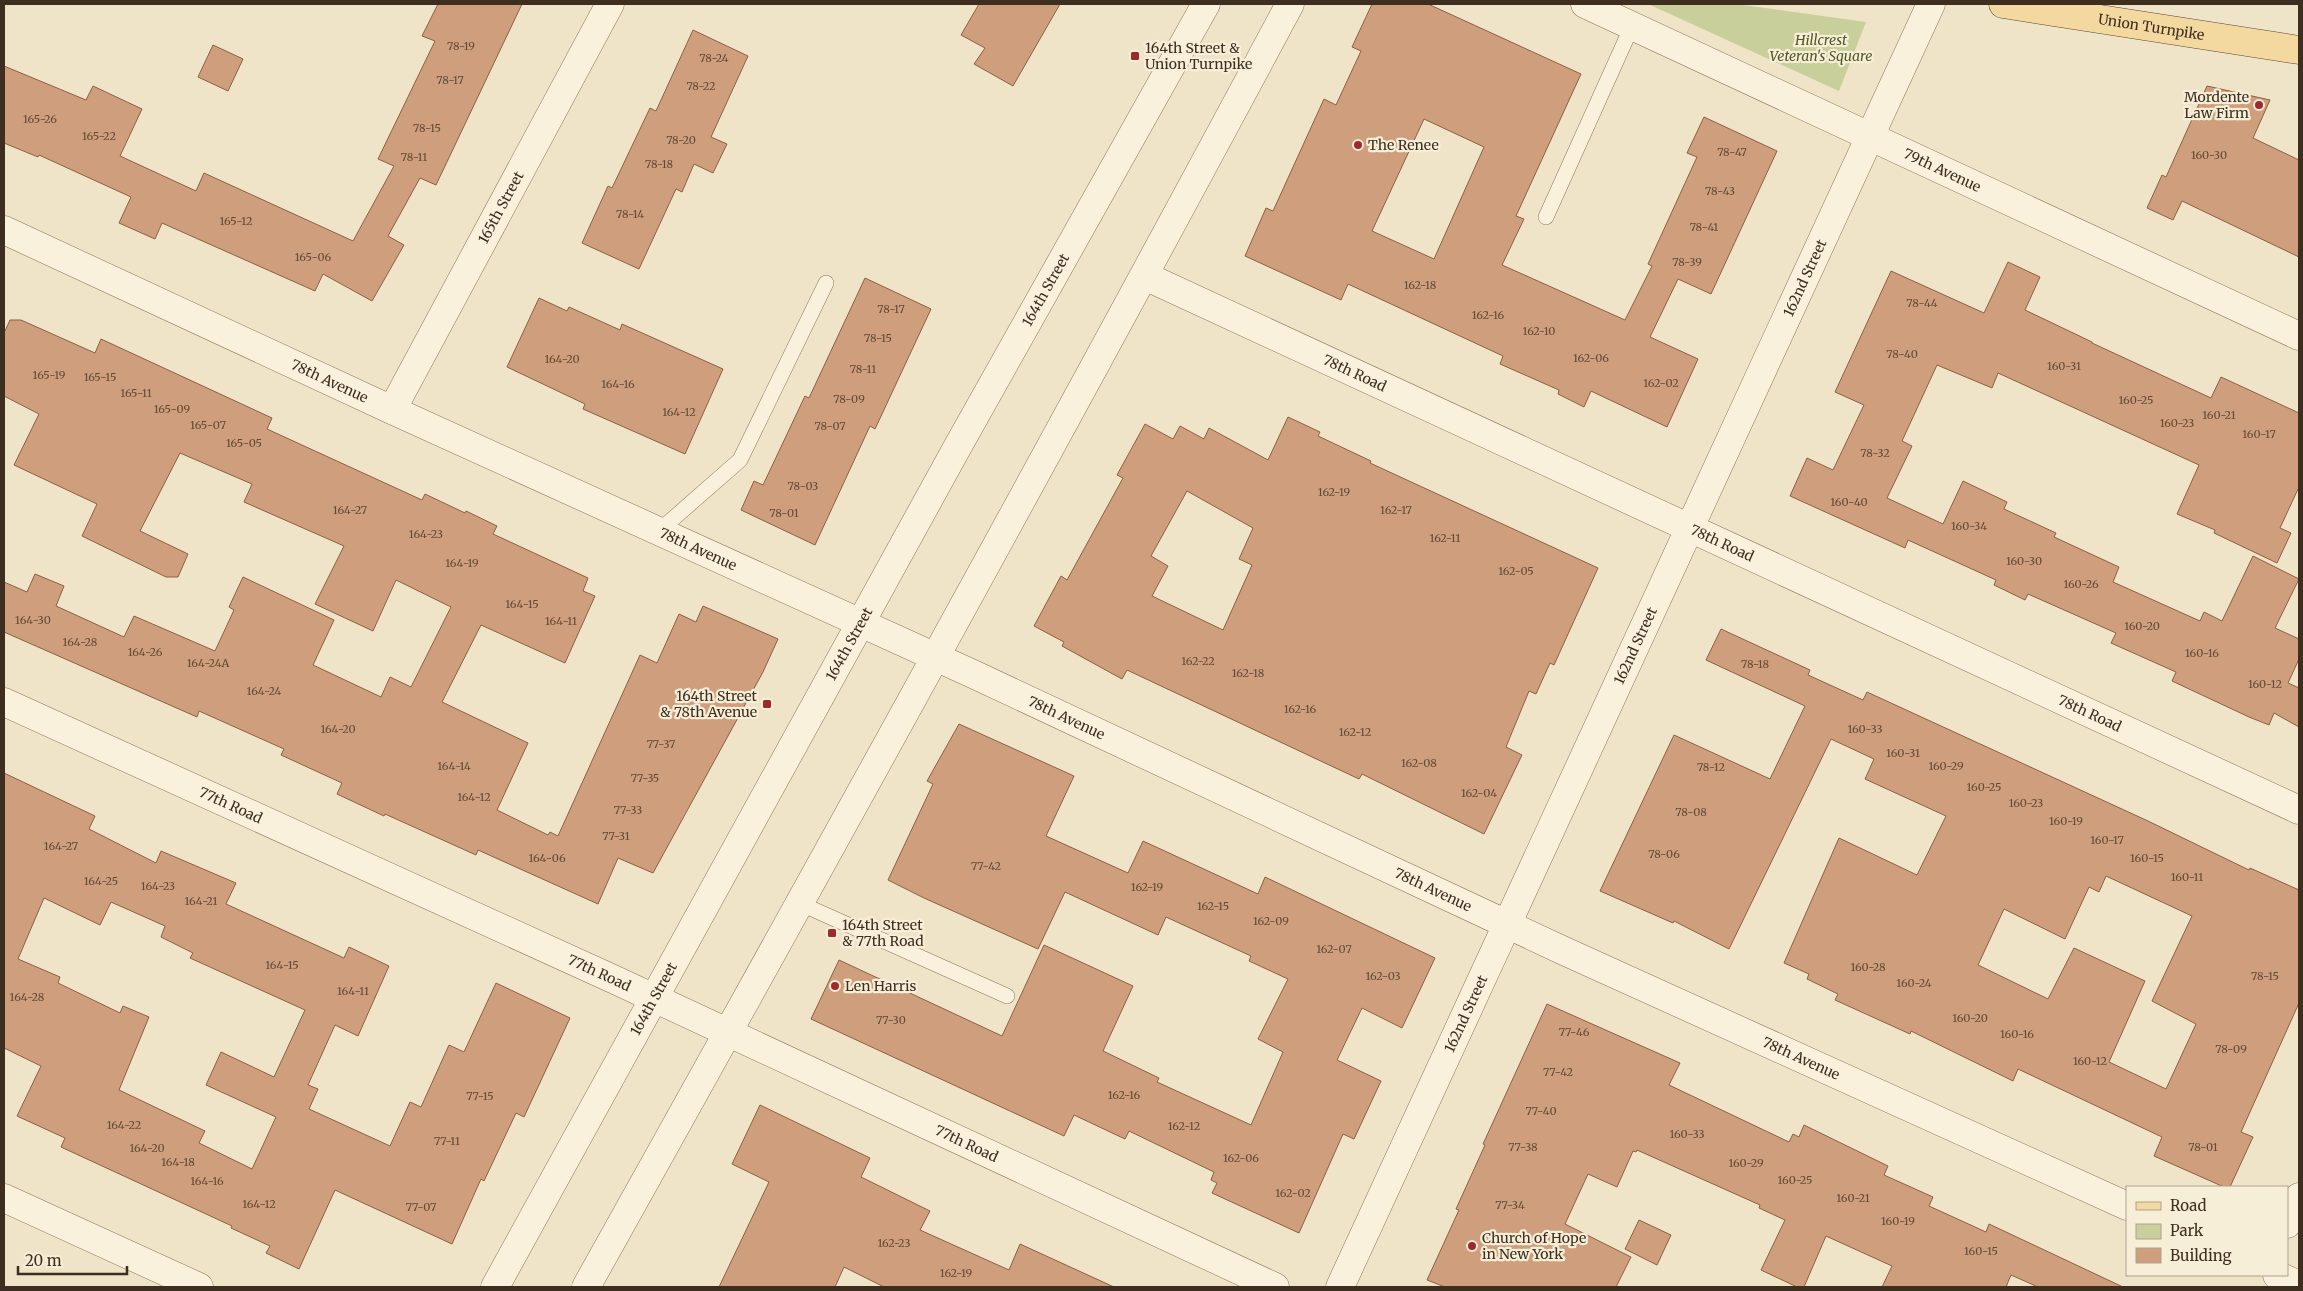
<svg xmlns="http://www.w3.org/2000/svg" width="2303" height="1291" font-family="Merriweather,serif">
<rect width="100%" height="100%" fill="#f0e4c8"/>
<polygon fill="#c9cf9b" points="1648,4 1736,4 1866,22 1839,91"/>
<g fill="#cf9f7d" stroke="#8d5f41" fill-rule="evenodd">
<polygon points="438,4 522,4 436,185 420,178 388,236 404,245 372,301 323,274 315,291 162,223 155,239 119,223 131,197 39,155 38,157 4,143 4,66 86,100 93,86 142,109 120,156 196,191 204,173 353,241 394,166 378,159 435,41 422,36"/>
<polygon points="979,4 1060,4 1013,86 974,64 985,48 961,35"/>
<path d="M1372,4H1428L1581,74L1516,216L1524,219L1502,265L1625,320L1652,266L1648,264L1697,157L1687,153L1704,117L1777,151L1711,294L1678,279L1650,337L1698,359L1667,427L1591,391L1584,407L1558,394L1559,390L1500,364L1503,356L1348,284L1341,300L1245,256L1266,208L1273,211L1324,99L1336,105L1361,51L1352,47ZM1424,119L1484,147L1434,259L1372,231Z"/>
<polygon points="693,30 748,56 711,137 727,144 713,173 694,164 682,192 676,189 639,269 582,243 608,186 612,188 650,108 656,111"/>
<polygon points="213,45 243,59 228,91 198,77"/>
<polygon points="2207,86 2270,100 2253,138 2299,160 2299,257 2182,201 2173,220 2147,208 2162,175 2166,177"/>
<polygon points="2008,262 2040,277 2025,310 2092,342 2092,343 2211,398 2221,377 2299,413 2299,487 2280,528 2291,533 2277,563 2214,533 2215,530 2177,514 2199,465 1998,373 1992,388 1937,365 1902,441 1912,446 1887,498 1943,524 1963,481 2007,502 2004,509 2056,533 2054,537 2119,567 2113,582 2200,621 2204,612 2222,621 2253,556 2299,579 2275,628 2299,639 2299,659 2288,683 2299,688 2299,727 2274,713 2269,725 2249,717 2172,681 2176,672 2111,643 2116,633 2028,594 2025,600 1994,585 1996,580 1908,540 1905,548 1790,496 1807,458 1833,470 1864,405 1835,392 1891,271 1984,313"/>
<polygon points="865,278 931,309 875,429 870,426 815,545 741,510 754,481 763,485 805,396 809,398"/>
<polygon points="539,298 567,311 569,307 620,330 622,324 723,369 685,454 583,409 585,404 507,367"/>
<polygon points="10,320 21,320 95,353 101,339 272,418 267,429 422,500 425,494 465,513 466,511 497,526 493,534 588,578 583,591 595,596 565,663 481,625 442,702 528,743 497,810 548,835 550,832 558,836 640,655 657,663 679,614 696,622 703,606 778,639 763,672 653,873 618,858 598,904 478,850 476,855 385,814 384,816 337,794 342,783 281,755 284,749 199,711 197,717 4,632 4,582 27,592 35,574 64,586 56,606 124,637 134,616 215,651 234,610 229,607 243,577 334,620 313,665 381,697 390,677 411,687 451,607 396,580 373,631 315,604 344,546 244,502 252,484 180,453 140,531 188,554 178,577 166,577 82,536 97,504 14,465 39,414 4,396 4,333"/>
<path d="M1288,417L1320,432L1318,436L1371,461L1370,463L1598,568L1554,665L1550,663L1536,694L1529,691L1506,747L1522,755L1484,834L1362,774L1359,779L1127,670L1122,679L1062,646L1064,642L1034,626L1061,576L1067,580L1123,478L1117,475L1145,424L1173,439L1180,426L1204,439L1209,428L1268,460ZM1187,491L1253,528L1239,559L1252,565L1223,630L1152,596L1168,566L1151,556Z"/>
<path d="M1721,629L1810,670L1808,675L1863,700L1867,692L2148,821L2249,870L2250,868L2299,890V1003L2241,1132L2253,1137L2230,1187H2224L2154,1156L2162,1137L2018,1069L2013,1081L1911,1031L1910,1034L1835,1000L1838,994L1807,979L1809,974L1784,963L1839,838L1917,875L1946,816L1865,779L1874,759L1831,739L1729,949L1674,921L1673,923L1600,891L1674,735L1770,779L1805,706L1706,660ZM2106,876L2192,916L2152,1001L2196,1024L2166,1089L2109,1062L2145,981L2074,948L2048,999L1978,965L2004,909L2065,939L2089,887L2099,892Z"/>
<polygon points="959,724 1074,776 1046,836 1128,873 1143,841 1258,894 1265,877 1435,958 1402,1028 1362,1008 1337,1060 1381,1081 1354,1139 1343,1134 1299,1233 1212,1193 1217,1183 1211,1180 1214,1172 1129,1131 1125,1139 1074,1115 1064,1136 811,1019 839,960 1002,1036 1044,945 1133,986 1103,1051 1159,1078 1157,1082 1251,1125 1283,1052 1258,1039 1288,979 1249,961 1251,956 1166,917 1158,935 1065,892 1038,949 924,898 888,880 933,784 927,781"/>
<path d="M4,773L95,816L89,829L156,863L161,851L236,883L226,904L344,958L349,947L389,966L358,1036L335,1025L308,1085L318,1089L309,1109L390,1146L410,1102L421,1107L449,1045L464,1052L496,983L570,1018L524,1117L516,1113L484,1181L481,1179L452,1244L335,1190L299,1269L266,1253L270,1246L231,1228L232,1226L61,1147L65,1138L17,1116L41,1066L4,1048ZM44,898L100,925L111,902L165,926L161,937L193,953L190,958L305,1010L274,1077L221,1052L206,1085L276,1117L252,1169L199,1143L205,1131L119,1090L149,1017L123,1006L120,1013L58,983L60,977L18,959Z"/>
<polygon points="1547,1004 1680,1063 1669,1085 1789,1142 1793,1134 1799,1137 1804,1125 1888,1166 1884,1175 1933,1197 1929,1206 1986,1232 1989,1224 2123,1287 2038,1287 2011,1275 2006,1287 1882,1287 1892,1266 1826,1236 1804,1287 1797,1287 1761,1270 1785,1220 1759,1208 1760,1205 1637,1150 1636,1152 1633,1151 1617,1187 1588,1174 1565,1224 1631,1257 1616,1287 1445,1287 1427,1280 1459,1210 1456,1209 1485,1145 1483,1144"/>
<polygon points="760,1105 870,1158 861,1177 930,1211 920,1230 1009,1270 1020,1244 1114,1287 884,1287 844,1267 835,1287 719,1287 769,1182 732,1164"/>
<polygon points="1639,1220 1671,1235 1657,1265 1625,1249"/>
</g>
<g fill="none" stroke-linecap="round" stroke-linejoin="round">
<defs>
<g id="service">
<polyline points="1546,217 1632,26"/>
<polyline points="659,531 740,460 826,283"/>
<polyline points="799,903 1007,996"/>
</g>
<g id="minor">
<path id="s1" d="M1585,4L2299,336"/>
<path id="s2" d="M4,230L392,410L973,674L1562,950L2127,1206"/>
<path id="s3" d="M1145,276L2299,810"/>
<path id="s4" d="M392,410L610,4"/>
<path id="s5" d="M4,702L613,979L1275,1287"/>
<polyline points="4,1198 199,1287"/>
<polyline points="2287,1224 2299,1197"/>
<polyline points="2277,1275 2299,1285"/>
<path id="s6" d="M1340,1287L1931,4"/>
</g>
<g id="tertiary">
<path id="s7" d="M495,1287L958,446L1206,4"/>
<path d="M586,1287C824,861 1060,434 1290,4"/>
</g>
<g id="primary">
<path id="s8" d="M2003,4L2299,50"/>
</g>
</defs>
<use href="#service" stroke="#8d765c" stroke-width="16"/>
<use href="#minor" stroke="#8d765c" stroke-width="29"/>
<use href="#tertiary" stroke="#8d765c" stroke-width="29"/>
<use href="#primary" stroke="#5b4430" stroke-width="29"/>
<use href="#service" stroke="#faf1dc" stroke-width="15"/>
<use href="#minor" stroke="#faf1dc" stroke-width="28"/>
<use href="#tertiary" stroke="#faf1dc" stroke-width="28"/>
<use href="#primary" stroke="#f3d9a0" stroke-width="28"/>
</g>
<g fill="#9e2a2b" stroke="#f7eed8" stroke-width="2">
<rect x="1130" y="51" width="10" height="10" rx="2.5"/>
<circle cx="2259" cy="105" r="5"/>
<circle cx="1358" cy="145" r="5"/>
<rect x="762" y="699" width="10" height="10" rx="2.5"/>
<rect x="827" y="928" width="10" height="10" rx="2.5"/>
<circle cx="835" cy="986" r="5"/>
<circle cx="1472" cy="1246" r="5"/>
</g>
<g text-anchor="middle" dominant-baseline="central" stroke-width="4.5" stroke-linejoin="round" paint-order="stroke">
<g font-size="11" fill="#624a37">
<text x="461" y="46">78-19</text>
<text x="714" y="58">78-24</text>
<text x="450" y="80">78-17</text>
<text x="701" y="86">78-22</text>
<text x="40" y="119">165-26</text>
<text x="427" y="128">78-15</text>
<text x="99" y="136">165-22</text>
<text x="681" y="140">78-20</text>
<text x="1732" y="152">78-47</text>
<text x="2209" y="155">160-30</text>
<text x="414" y="157">78-11</text>
<text x="659" y="164">78-18</text>
<text x="1720" y="191">78-43</text>
<text x="630" y="214">78-14</text>
<text x="236" y="221">165-12</text>
<text x="1704" y="227">78-41</text>
<text x="313" y="257">165-06</text>
<text x="1687" y="262">78-39</text>
<text x="1420" y="285">162-18</text>
<text x="1922" y="303">78-44</text>
<text x="891" y="309">78-17</text>
<text x="1488" y="315">162-16</text>
<text x="1539" y="331">162-10</text>
<text x="878" y="338">78-15</text>
<text x="1902" y="354">78-40</text>
<text x="1591" y="358">162-06</text>
<text x="562" y="359">164-20</text>
<text x="2064" y="366">160-31</text>
<text x="863" y="369">78-11</text>
<text x="49" y="375">165-19</text>
<text x="100" y="377">165-15</text>
<text x="1661" y="383">162-02</text>
<text x="618" y="384">164-16</text>
<text x="136" y="393">165-11</text>
<text x="849" y="399">78-09</text>
<text x="2136" y="400">160-25</text>
<text x="172" y="409">165-09</text>
<text x="679" y="412">164-12</text>
<text x="2219" y="415">160-21</text>
<text x="2177" y="423">160-23</text>
<text x="208" y="425">165-07</text>
<text x="830" y="426">78-07</text>
<text x="2259" y="434">160-17</text>
<text x="244" y="443">165-05</text>
<text x="1875" y="453">78-32</text>
<text x="803" y="486">78-03</text>
<text x="1334" y="492">162-19</text>
<text x="1849" y="502">160-40</text>
<text x="350" y="510">164-27</text>
<text x="1396" y="510">162-17</text>
<text x="784" y="513">78-01</text>
<text x="1969" y="526">160-34</text>
<text x="426" y="534">164-23</text>
<text x="1445" y="538">162-11</text>
<text x="2024" y="561">160-30</text>
<text x="462" y="563">164-19</text>
<text x="1516" y="571">162-05</text>
<text x="2081" y="584">160-26</text>
<text x="522" y="604">164-15</text>
<text x="33" y="620">164-30</text>
<text x="561" y="621">164-11</text>
<text x="2142" y="626">160-20</text>
<text x="80" y="642">164-28</text>
<text x="145" y="652">164-26</text>
<text x="2202" y="653">160-16</text>
<text x="1198" y="661">162-22</text>
<text x="208" y="663">164-24A</text>
<text x="1755" y="664">78-18</text>
<text x="1248" y="673">162-18</text>
<text x="2265" y="684">160-12</text>
<text x="264" y="691">164-24</text>
<text x="1300" y="709">162-16</text>
<text x="338" y="729">164-20</text>
<text x="1865" y="729">160-33</text>
<text x="1355" y="732">162-12</text>
<text x="661" y="744">77-37</text>
<text x="1903" y="753">160-31</text>
<text x="1419" y="763">162-08</text>
<text x="454" y="766">164-14</text>
<text x="1946" y="766">160-29</text>
<text x="1711" y="767">78-12</text>
<text x="645" y="778">77-35</text>
<text x="1984" y="787">160-25</text>
<text x="1479" y="793">162-04</text>
<text x="474" y="797">164-12</text>
<text x="2026" y="803">160-23</text>
<text x="628" y="810">77-33</text>
<text x="1691" y="812">78-08</text>
<text x="2066" y="821">160-19</text>
<text x="616" y="836">77-31</text>
<text x="2107" y="840">160-17</text>
<text x="61" y="846">164-27</text>
<text x="1664" y="854">78-06</text>
<text x="547" y="858">164-06</text>
<text x="2147" y="858">160-15</text>
<text x="986" y="866">77-42</text>
<text x="2187" y="877">160-11</text>
<text x="101" y="881">164-25</text>
<text x="158" y="886">164-23</text>
<text x="1147" y="887">162-19</text>
<text x="201" y="901">164-21</text>
<text x="1213" y="906">162-15</text>
<text x="1271" y="921">162-09</text>
<text x="1334" y="949">162-07</text>
<text x="282" y="965">164-15</text>
<text x="1868" y="967">160-28</text>
<text x="1383" y="976">162-03</text>
<text x="2265" y="976">78-15</text>
<text x="1914" y="983">160-24</text>
<text x="353" y="991">164-11</text>
<text x="27" y="997">164-28</text>
<text x="1970" y="1018">160-20</text>
<text x="891" y="1020">77-30</text>
<text x="1574" y="1032">77-46</text>
<text x="2017" y="1034">160-16</text>
<text x="2231" y="1049">78-09</text>
<text x="2090" y="1061">160-12</text>
<text x="1558" y="1072">77-42</text>
<text x="1124" y="1095">162-16</text>
<text x="480" y="1096">77-15</text>
<text x="1541" y="1111">77-40</text>
<text x="124" y="1125">164-22</text>
<text x="1184" y="1126">162-12</text>
<text x="1687" y="1134">160-33</text>
<text x="447" y="1141">77-11</text>
<text x="1523" y="1147">77-38</text>
<text x="2203" y="1147">78-01</text>
<text x="147" y="1148">164-20</text>
<text x="1241" y="1158">162-06</text>
<text x="178" y="1162">164-18</text>
<text x="1746" y="1163">160-29</text>
<text x="1795" y="1180">160-25</text>
<text x="207" y="1181">164-16</text>
<text x="1293" y="1193">162-02</text>
<text x="1853" y="1198">160-21</text>
<text x="259" y="1204">164-12</text>
<text x="1510" y="1205">77-34</text>
<text x="421" y="1207">77-07</text>
<text x="1898" y="1221">160-19</text>
<text x="894" y="1243">162-23</text>
<text x="1981" y="1251">160-15</text>
<text x="956" y="1273">162-19</text>
</g>
<g font-size="14" fill="#3d2e20" stroke="#f7eed8">
<text stroke="none"><textPath href="#s8" startOffset="150">Union Turnpike</textPath></text>
<text stroke="none"><textPath href="#s1" startOffset="394">79th Avenue</textPath></text>
<text stroke="none"><textPath href="#s4" startOffset="230">165th Street</textPath></text>
<text stroke="none"><textPath href="#s6" startOffset="1111">162nd Street</textPath></text>
<text stroke="none"><textPath href="#s7" startOffset="1139">164th Street</textPath></text>
<text stroke="none"><textPath href="#s3" startOffset="231">78th Road</textPath></text>
<text stroke="none"><textPath href="#s2" startOffset="359">78th Avenue</textPath></text>
<text stroke="none"><textPath href="#s3" startOffset="636">78th Road</textPath></text>
<text stroke="none"><textPath href="#s2" startOffset="764">78th Avenue</textPath></text>
<text stroke="none"><textPath href="#s7" startOffset="734">164th Street</textPath></text>
<text stroke="none"><textPath href="#s6" startOffset="706">162nd Street</textPath></text>
<text stroke="none"><textPath href="#s3" startOffset="1041">78th Road</textPath></text>
<text stroke="none"><textPath href="#s2" startOffset="1169">78th Avenue</textPath></text>
<text stroke="none"><textPath href="#s5" startOffset="249">77th Road</textPath></text>
<text stroke="none"><textPath href="#s2" startOffset="1574">78th Avenue</textPath></text>
<text stroke="none"><textPath href="#s5" startOffset="654">77th Road</textPath></text>
<text stroke="none"><textPath href="#s7" startOffset="329">164th Street</textPath></text>
<text stroke="none"><textPath href="#s6" startOffset="301">162nd Street</textPath></text>
<text stroke="none"><textPath href="#s2" startOffset="1979">78th Avenue</textPath></text>
<text stroke="none"><textPath href="#s5" startOffset="1059">77th Road</textPath></text>
</g>
<g font-size="14" font-style="italic" fill="#4d5a26" stroke="#f7eed8">
<text x="1821" y="40">Hillcrest<tspan x="1821" dy="16">Veteran's Square</tspan></text>
</g>
<g font-size="14" fill="#3d2e20" stroke="#f7eed8" text-anchor="start">
<text x="1145" y="48">164th Street &amp;<tspan x="1145" dy="16">Union Turnpike</tspan></text>
<text x="2249" y="97" text-anchor="end">Mordente<tspan x="2249" dy="16">Law Firm</tspan></text>
<text x="1368" y="145">The Renee</text>
<text x="757" y="696" text-anchor="end">164th Street<tspan x="757" dy="16">&amp; 78th Avenue</tspan></text>
<text x="842" y="925">164th Street<tspan x="842" dy="16">&amp; 77th Road</tspan></text>
<text x="845" y="986">Len Harris</text>
<text x="1482" y="1238">Church of Hope<tspan x="1482" dy="16">in New York</tspan></text>
</g>
</g>
<rect width="2303" height="1291" fill="none" stroke="#3d2e20" stroke-width="10"/>
<rect x="2126" y="1186" width="162" height="90" fill="#f7eed8" stroke="#ada18e"/>
<rect x="2136" y="1202" width="25" height="8" fill="#f3d9a0" stroke="#ada18e"/>
<text x="2170" y="1211" font-size="15" fill="#3d2e20">Road</text>
<rect x="2136" y="1224" width="25" height="15" fill="#c9cf9b" stroke="#ada18e"/>
<text x="2170" y="1236" font-size="15" fill="#3d2e20">Park</text>
<rect x="2136" y="1248" width="25" height="15" fill="#cf9f7d" stroke="#ada18e"/>
<text x="2170" y="1261" font-size="15" fill="#3d2e20">Building</text>
<path d="M18 1266v8h109v-8" fill="none" stroke="#3d2e20" stroke-width="2.5"/>
<text x="25" y="1266" font-size="15" fill="#3d2e20" stroke="#f7eed8" stroke-width="4" paint-order="stroke">20 m</text>
</svg>
